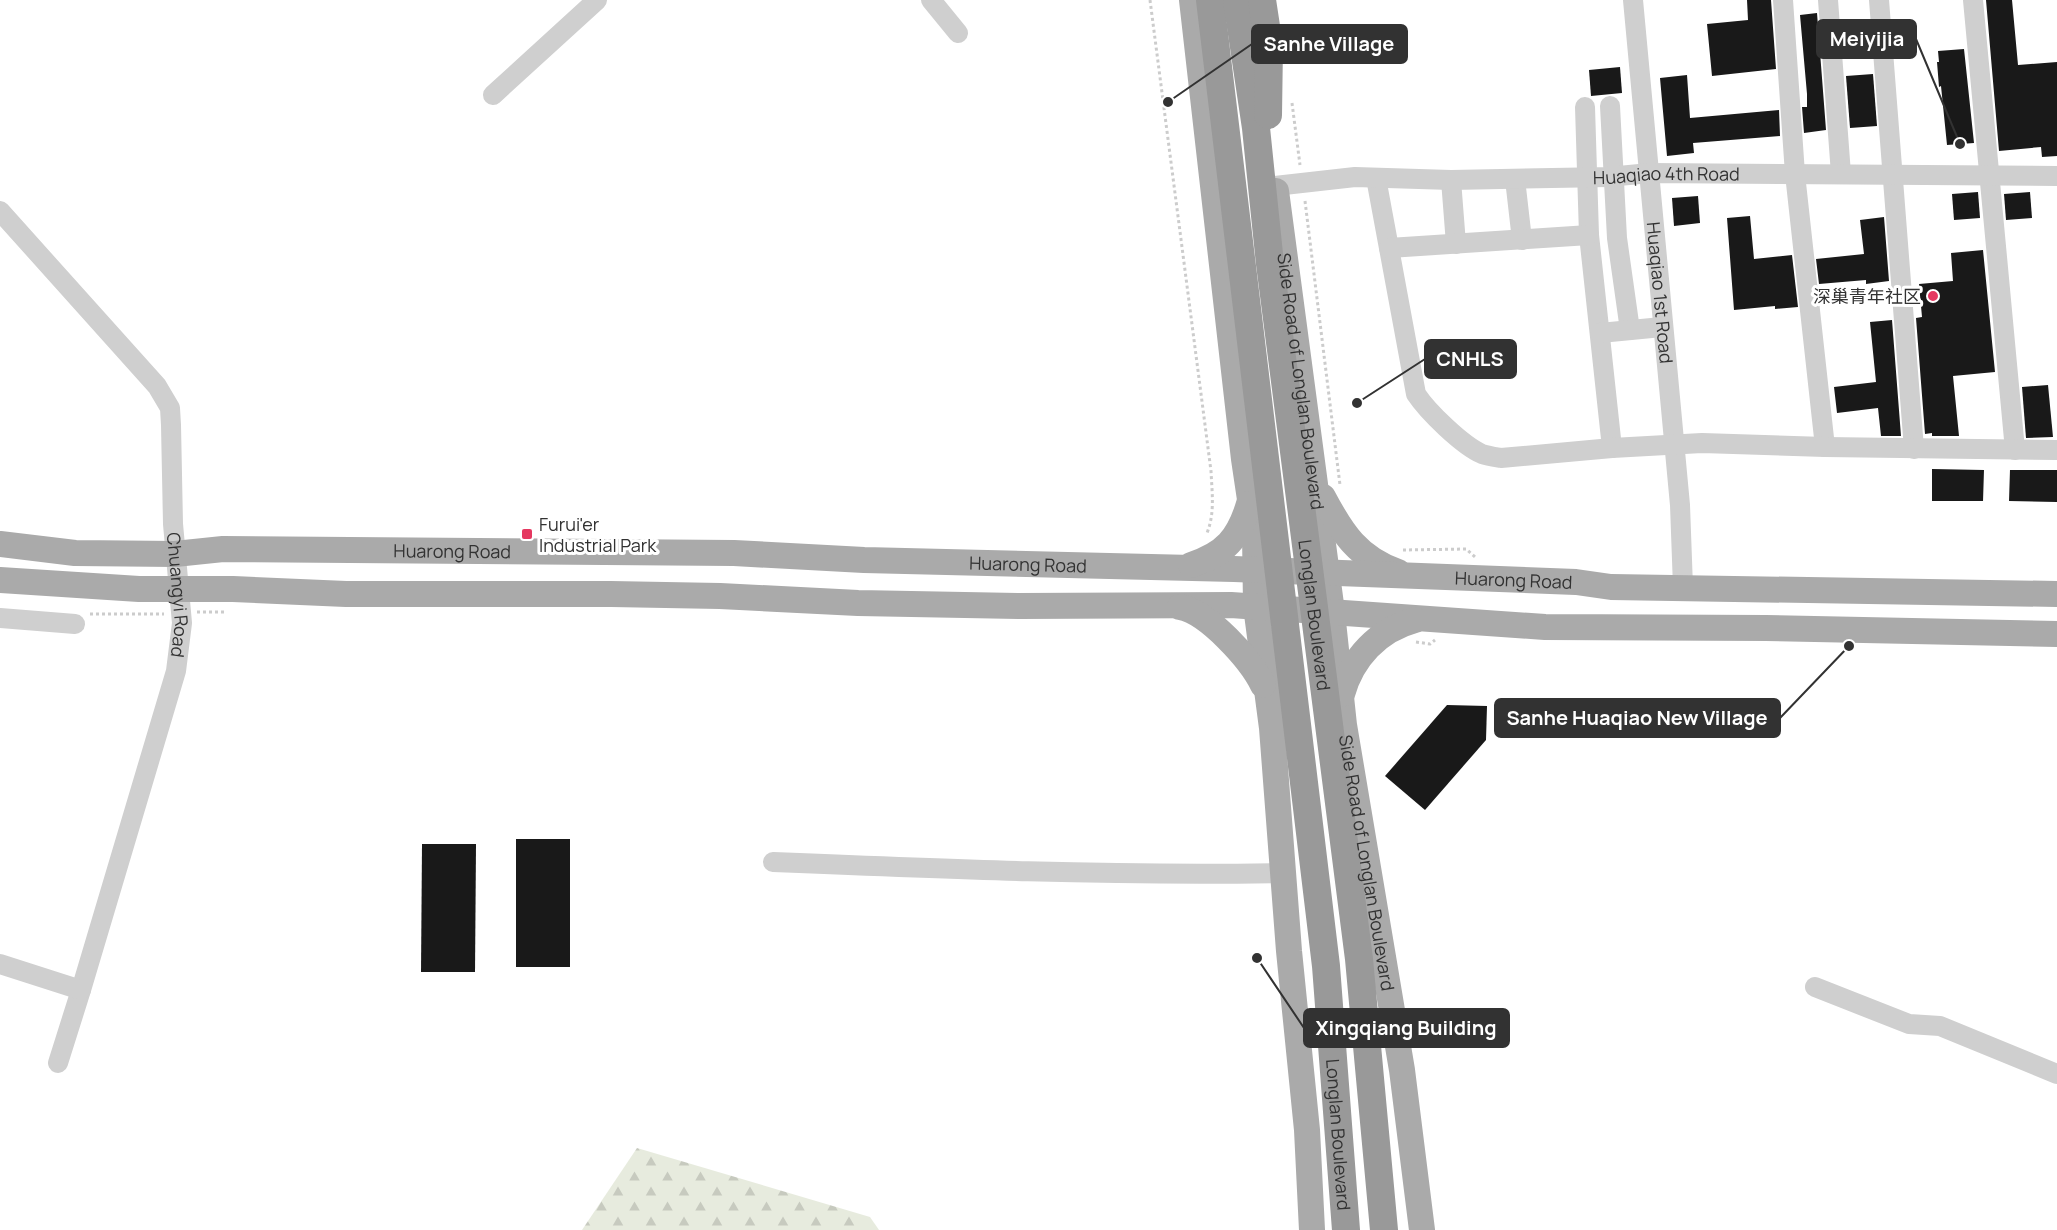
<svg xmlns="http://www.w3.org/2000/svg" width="2057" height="1230" font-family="Manrope,'Noto Sans SC',sans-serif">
<defs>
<pattern id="forest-firs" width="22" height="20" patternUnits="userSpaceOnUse" patternTransform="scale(1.5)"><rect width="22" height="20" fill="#e7ebde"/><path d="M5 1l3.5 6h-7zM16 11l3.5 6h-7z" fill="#c7cabf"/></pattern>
</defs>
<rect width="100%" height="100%" fill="#fff"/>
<polygon fill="url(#forest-firs)" points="637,1148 870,1217 879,1230 582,1230"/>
<g fill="#191919">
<polygon points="1747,0 1771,0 1776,69 1712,76 1707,24 1748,20"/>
<polygon points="1986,0 2012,0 2018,65 2057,62 2057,156 2042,157 2041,147 1999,151"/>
<polygon points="1817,13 1826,130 1804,133 1802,107 1807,107 1807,94 1800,15"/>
<polygon points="1964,49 1974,143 1947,145 1941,86 1939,87 1937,62 1939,62 1938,51"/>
<polygon points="1620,67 1622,93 1591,96 1589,70"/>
<polygon points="1873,74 1877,126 1850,128 1846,76"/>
<polygon points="1687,75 1690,118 1779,110 1780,136 1693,143 1694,153 1667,156 1660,78"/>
<polygon points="1978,192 1980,218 1954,220 1952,194"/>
<polygon points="2030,192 2032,218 2006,220 2004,194"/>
<polygon points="1698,196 1700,223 1674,226 1672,198"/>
<polygon points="1750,216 1754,259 1792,255 1798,307 1775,309 1775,306 1734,310 1727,218"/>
<polygon points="1884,217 1889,281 1866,284 1866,280 1819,284 1816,259 1864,254 1860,220"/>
<polygon points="1983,250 1995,372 1953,376 1959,436 1932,436 1932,433 1925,434 1916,318 1922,317 1919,284 1953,281 1951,253"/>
<polygon points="1892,320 1901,436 1881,436 1878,408 1837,413 1834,387 1876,382 1870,322"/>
<polygon points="2048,385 2053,437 2026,438 2022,387"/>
<polygon points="1932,469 1984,470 1983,501 1932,501"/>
<polygon points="2010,470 2057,470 2057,502 2009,501"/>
<polygon points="1447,705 1487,706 1486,740 1425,810 1385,776"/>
<rect x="516" y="839" width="54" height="128"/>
<polygon points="422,844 476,844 475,972 421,972"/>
</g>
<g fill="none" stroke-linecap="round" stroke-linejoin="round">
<g stroke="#ccc" stroke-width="3" stroke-dasharray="3 3" stroke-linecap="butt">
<path d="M1150,0L1211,471C1212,493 1215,513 1207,533"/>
<polyline points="1292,103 1300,165"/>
<polyline points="1305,201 1340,485"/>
<polyline points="1403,550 1466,549 1475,557"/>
<polyline points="197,612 224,612"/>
<polyline points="90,614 164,614"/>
<polyline points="1416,642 1430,644 1435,640"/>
</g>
<g stroke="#cfcfcf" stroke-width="20">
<polyline points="931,0 958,33"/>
<path id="s1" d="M1633,0L1680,505L1683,587"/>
<polyline points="1783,0 1795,174 1825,447"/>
<polyline points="1828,0 1841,174"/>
<polyline points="1879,0 1914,449"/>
<polyline points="1973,0 2015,450"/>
<polyline points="493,95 597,0"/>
<polyline points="1610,106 1617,238 1630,330"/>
<polyline points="1585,107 1589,235 1612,448"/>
<path d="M1376,178L1416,394C1428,412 1462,445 1482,454C1488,456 1495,457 1501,458L1612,448L1702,443L1825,447L2057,450"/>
<polyline points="1515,179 1522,240"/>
<polyline points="1451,180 1456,244"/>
<path id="s2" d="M1275,186L1355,177L1451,180L1608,177L1650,173L2057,176"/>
<path id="s3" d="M0,211L157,386L170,408L171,425L173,524L182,623L176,671L81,990L58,1063"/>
<polyline points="1389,248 1589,235"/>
<polyline points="1600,333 1662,327"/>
<polyline points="0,618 75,624"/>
<path d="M773,862C943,869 1113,876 1283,873"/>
<polyline points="0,964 81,990"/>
<polyline points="1815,987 1909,1024 1940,1026 2057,1074"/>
</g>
<g stroke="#aaa" stroke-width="26">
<polyline points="1192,0 1244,459 1255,533 1256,606 1272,728 1289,951 1307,1130 1312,1230"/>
<path id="s4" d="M1276,191L1332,612L1344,725L1402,1070L1422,1230"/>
<path d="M1323,497C1342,533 1358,558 1398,572"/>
<path id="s5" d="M0,544L75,553L175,554L223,549L734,553L864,560L1234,569L1576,582L1611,587L2057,594"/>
<path d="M1191,565C1225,554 1239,538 1249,504"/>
<polyline points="0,580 139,589 233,589 346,594 611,594 720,596 858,603 1020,606 1231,605 1545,627 1766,628 2057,634"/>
<path d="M1180,607C1208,612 1251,660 1263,685"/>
<path d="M1342,694C1352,658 1378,630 1415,620"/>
</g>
<g stroke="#999" stroke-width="28">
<path id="s6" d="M1210,0L1326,966L1346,1230"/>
<path id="s7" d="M1237,0L1256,128L1270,264L1359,959L1384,1230"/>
<polyline points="1262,0 1269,46 1268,115"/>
</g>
</g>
<g fill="#e53860" stroke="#fff" stroke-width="2">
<circle cx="1933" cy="296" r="6"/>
<rect x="521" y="528" width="12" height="12" rx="3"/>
</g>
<g text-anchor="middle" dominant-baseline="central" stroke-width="6" stroke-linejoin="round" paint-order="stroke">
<g font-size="18" fill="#323232" stroke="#fff">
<text stroke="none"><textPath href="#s2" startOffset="392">Huaqiao 4th Road</textPath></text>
<text stroke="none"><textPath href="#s1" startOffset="294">Huaqiao 1st Road</textPath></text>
<text stroke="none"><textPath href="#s4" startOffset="192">Side Road of Longlan Boulevard</textPath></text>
<text stroke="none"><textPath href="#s5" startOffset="453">Huarong Road</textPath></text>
<text stroke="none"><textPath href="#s5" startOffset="1029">Huarong Road</textPath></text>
<text stroke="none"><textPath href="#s5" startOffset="1515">Huarong Road</textPath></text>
<text stroke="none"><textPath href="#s3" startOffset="448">Chuangyi Road</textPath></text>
<text stroke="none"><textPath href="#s7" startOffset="620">Longlan Boulevard</textPath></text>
<text stroke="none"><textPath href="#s4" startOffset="678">Side Road of Longlan Boulevard</textPath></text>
<text stroke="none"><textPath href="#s6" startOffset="1142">Longlan Boulevard</textPath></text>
</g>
<g font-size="18" fill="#323232" stroke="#fff" text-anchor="end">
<text x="1921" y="296">深巢青年社区</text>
<text x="539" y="524" text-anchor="start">Furui'er<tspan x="539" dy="21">Industrial Park</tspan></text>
</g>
</g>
<path fill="none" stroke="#323232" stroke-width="2" d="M1960 144L1916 39M1168 102L1252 44M1357 403L1425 359M1849 646L1780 718M1257 958L1304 1028"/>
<g fill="#323232" stroke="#fff" stroke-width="2">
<circle cx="1960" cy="144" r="6"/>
<circle cx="1168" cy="102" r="6"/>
<circle cx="1357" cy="403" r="6"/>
<circle cx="1849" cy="646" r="6"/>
<circle cx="1257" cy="958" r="6"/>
</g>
<g fill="#323232" stroke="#323232" stroke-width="2">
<rect x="1817" y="20" width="99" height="38" rx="6"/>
<rect x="1252" y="25" width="155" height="38" rx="6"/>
<rect x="1425" y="340" width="91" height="38" rx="6"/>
<rect x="1495" y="699" width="285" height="38" rx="6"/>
<rect x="1304" y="1009" width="205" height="38" rx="6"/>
</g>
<g font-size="20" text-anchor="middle" font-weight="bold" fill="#fff">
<text x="1867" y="46">Meiyijia</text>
<text x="1329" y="51">Sanhe Village</text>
<text x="1470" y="366">CNHLS</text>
<text x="1637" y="725">Sanhe Huaqiao New Village</text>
<text x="1406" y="1035">Xingqiang Building</text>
</g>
</svg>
